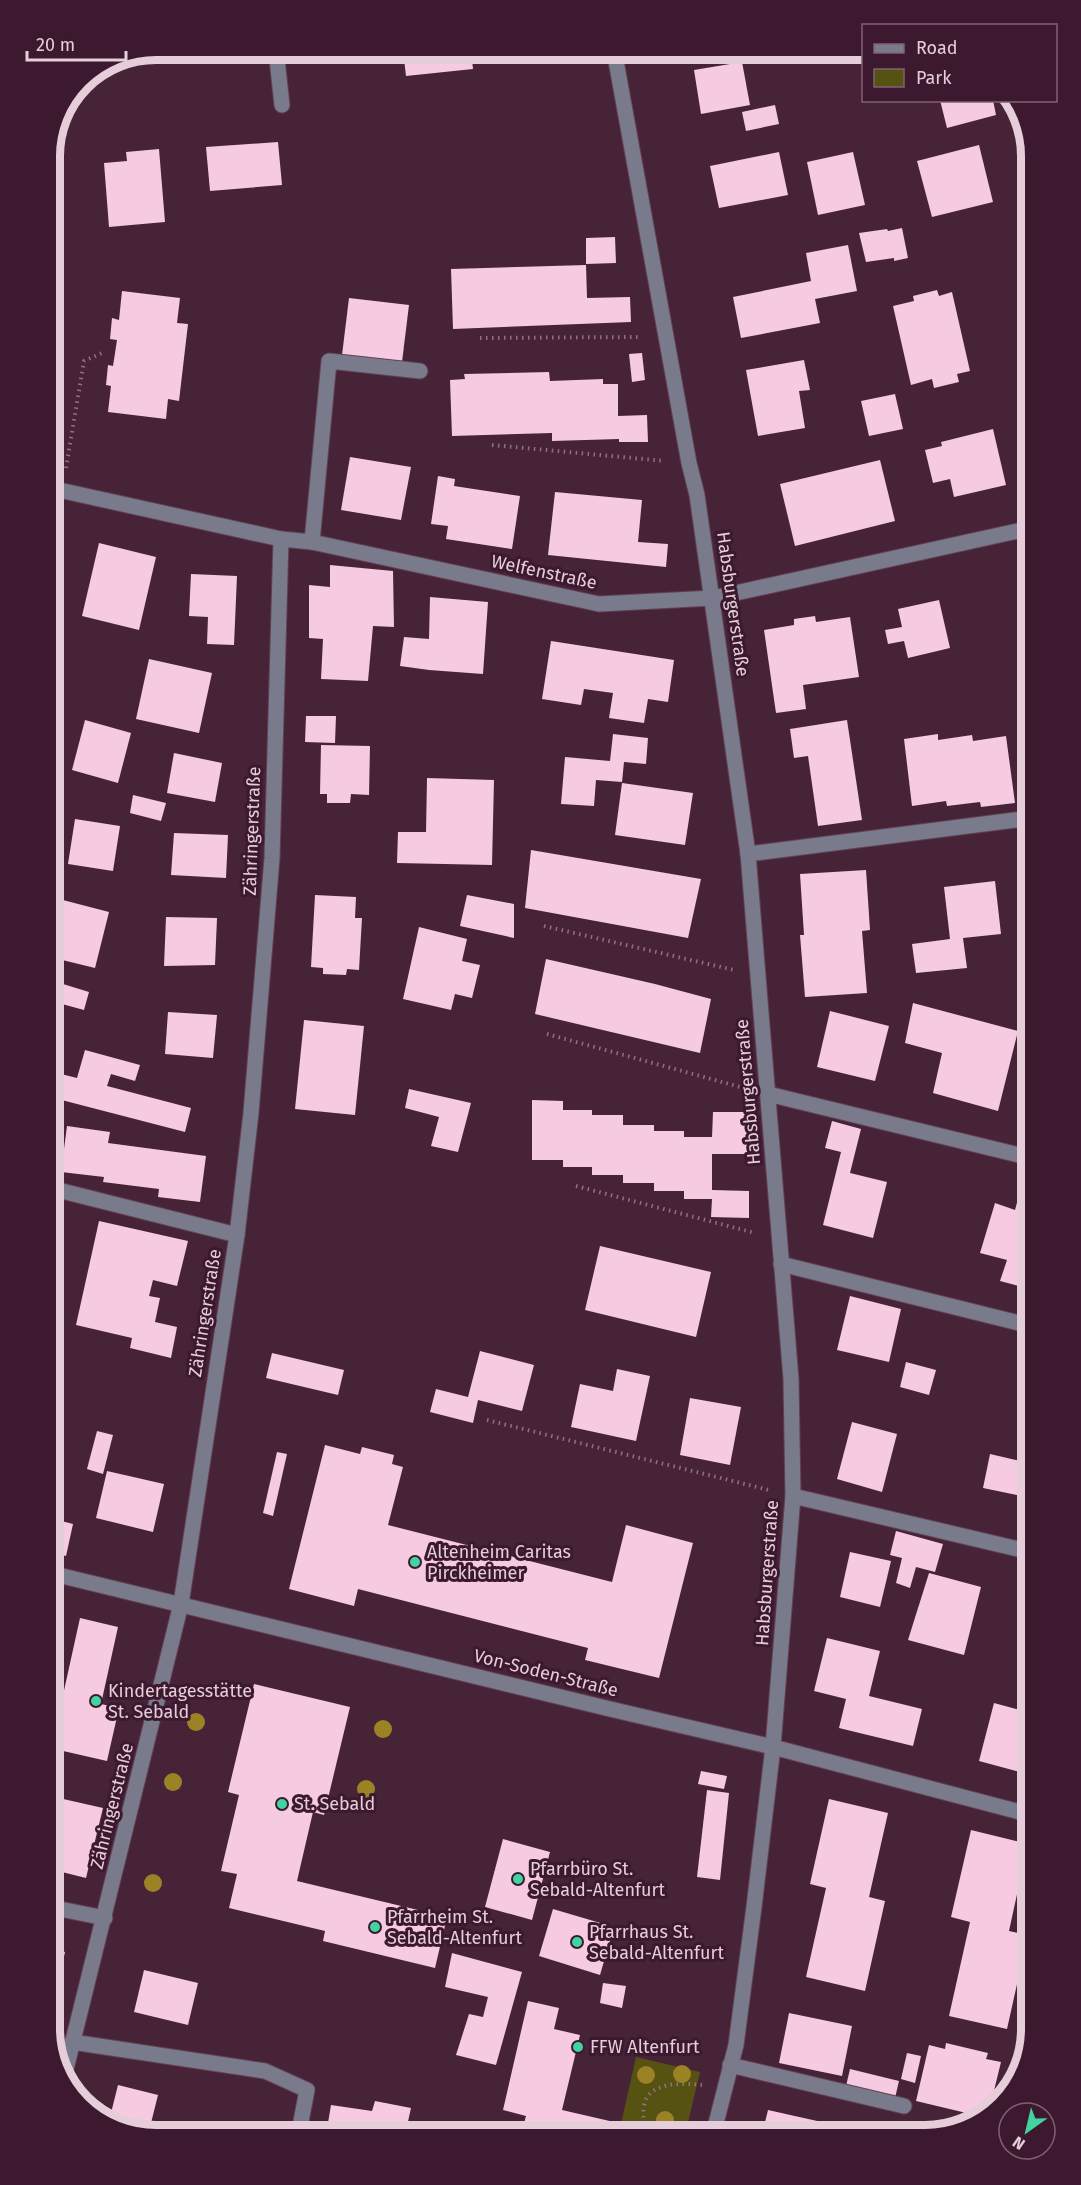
<svg xmlns="http://www.w3.org/2000/svg" width="1081" height="2185" font-family="'Fira Sans',sans-serif">
<rect width="100%" height="100%" fill="#472338"/>
<polygon fill="#565211" points="636,2057 700,2072 685,2135 625,2135 627,2126 621,2124"/>
<g fill="#f6cae1">
<polygon points="209,50 240,50 241,61 210,64"/>
<polygon points="301,50 360,50 360,53 303,60"/>
<polygon points="403,50 471,50 473,69 406,76"/>
<polygon points="742,62 750,105 701,114 694,70"/>
<polygon points="940,100 993,100 996,115 947,128"/>
<polygon points="775,105 779,124 746,131 742,112"/>
<polygon points="1028,137 1031,156 1030,186 1021,138"/>
<polygon points="278,142 282,185 210,191 206,147"/>
<polygon points="979,145 993,202 932,217 917,161"/>
<polygon points="159,149 165,222 109,227 104,163 127,161 126,152"/>
<polygon points="779,152 788,195 719,208 710,166"/>
<polygon points="853,152 865,205 818,215 807,162"/>
<polygon points="902,228 908,258 894,261 894,258 866,262 859,233 887,229 888,231"/>
<polygon points="615,237 616,263 586,264 586,238"/>
<polygon points="848,245 857,291 815,299 820,323 741,338 733,297 811,281 806,253"/>
<polygon points="586,265 587,298 630,297 631,322 453,329 451,269"/>
<polygon points="937,290 939,296 952,292 970,371 957,374 959,382 934,388 932,379 911,385 893,306 914,301 913,296"/>
<polygon points="122,291 180,298 177,323 188,324 179,401 168,399 166,419 108,412 111,386 106,385 108,365 113,366 117,340 110,339 112,318 119,320"/>
<polygon points="349,298 409,305 402,362 342,355"/>
<polygon points="642,353 645,380 632,382 629,354"/>
<polygon points="804,360 810,390 799,391 805,428 758,436 746,370"/>
<polygon points="549,372 550,381 603,379 603,384 618,384 618,416 647,415 648,442 619,442 619,439 552,441 552,433 452,436 450,380 465,379 464,374"/>
<polygon points="895,394 903,429 869,436 861,401"/>
<polygon points="993,429 1006,485 954,497 950,479 933,483 925,450 942,446 941,442"/>
<polygon points="350,457 411,467 401,520 341,510"/>
<polygon points="880,460 895,521 795,546 780,484"/>
<polygon points="438,476 455,479 454,486 520,496 512,549 446,539 448,526 431,524"/>
<polygon points="555,492 642,500 638,542 668,544 666,567 548,555"/>
<polygon points="50,532 58,534 51,566 50,566"/>
<polygon points="99,543 156,557 139,630 82,616"/>
<polygon points="330,565 393,571 394,627 373,626 368,681 321,679 323,639 309,638 309,585 330,587"/>
<polygon points="1031,573 1031,618 1021,575"/>
<polygon points="191,574 237,576 234,645 207,644 208,617 189,616"/>
<polygon points="430,597 488,602 483,674 429,670 400,666 404,637 429,639"/>
<polygon points="939,600 950,648 908,658 904,641 888,644 885,630 902,627 898,609"/>
<polygon points="815,616 816,622 850,617 859,677 803,685 806,709 776,713 764,630 794,625 794,619"/>
<polygon points="551,641 674,660 668,702 648,699 644,723 609,718 613,693 584,689 581,705 542,699"/>
<polygon points="149,659 212,673 199,733 136,719"/>
<polygon points="306,716 336,716 335,743 305,742"/>
<polygon points="85,720 131,733 118,783 72,770"/>
<polygon points="847,720 862,820 818,826 808,756 794,758 790,729"/>
<polygon points="613,734 648,738 646,764 624,762 622,782 596,780 594,806 561,804 565,757 610,761"/>
<polygon points="938,734 938,740 972,735 973,741 1006,736 1015,803 981,807 980,802 947,806 946,801 912,806 904,739"/>
<polygon points="321,745 370,746 369,795 351,794 350,803 327,803 327,794 320,794"/>
<polygon points="174,753 222,763 215,802 167,793"/>
<polygon points="427,778 494,780 492,865 397,863 398,832 426,832"/>
<polygon points="622,783 693,793 685,845 615,835"/>
<polygon points="133,795 166,803 161,821 130,813"/>
<polygon points="75,819 120,826 113,871 68,864"/>
<polygon points="174,833 228,835 226,878 171,875"/>
<polygon points="531,850 701,879 688,938 525,908"/>
<polygon points="866,870 870,930 862,931 867,993 805,997 800,935 804,935 800,874"/>
<polygon points="995,881 1001,934 963,938 967,968 916,973 912,944 950,939 944,887"/>
<polygon points="315,895 356,897 355,918 362,918 359,970 347,969 346,975 323,974 323,968 311,967"/>
<polygon points="467,895 514,904 514,938 460,926"/>
<polygon points="59,899 109,912 95,968 50,957 50,938"/>
<polygon points="166,917 217,918 215,965 164,966"/>
<polygon points="419,927 467,939 462,961 480,965 472,998 455,994 451,1010 403,999"/>
<polygon points="546,959 655,984 711,999 700,1053 535,1014"/>
<polygon points="50,980 89,992 84,1010 62,1004 50,1043"/>
<polygon points="913,1003 1018,1031 998,1111 933,1093 942,1053 905,1043"/>
<polygon points="830,1011 889,1026 875,1081 817,1067"/>
<polygon points="168,1012 217,1015 213,1058 165,1054"/>
<polygon points="304,1020 364,1026 355,1115 295,1109"/>
<polygon points="85,1050 140,1065 135,1081 111,1074 107,1086 191,1108 185,1132 50,1097 50,1085 53,1072 77,1078"/>
<polygon points="409,1089 471,1103 458,1152 431,1146 439,1117 405,1108"/>
<polygon points="532,1100 563,1101 563,1110 592,1110 592,1115 623,1115 623,1125 654,1125 654,1131 684,1131 684,1137 712,1137 713,1112 747,1112 747,1154 712,1154 712,1190 749,1191 749,1218 711,1217 712,1199 684,1199 684,1191 654,1191 654,1183 623,1183 623,1175 592,1175 592,1167 563,1167 563,1160 532,1160"/>
<polygon points="832,1121 861,1129 850,1173 887,1182 873,1238 823,1225 841,1152 825,1148"/>
<polygon points="67,1126 110,1132 108,1143 206,1156 200,1202 158,1197 159,1189 103,1182 104,1177 61,1172"/>
<polygon points="1019,1195 1031,1198 1031,1289 1000,1281 1007,1260 980,1253 995,1203 1015,1210"/>
<polygon points="99,1221 188,1241 177,1286 153,1280 149,1296 160,1298 155,1322 177,1327 171,1358 130,1348 132,1338 76,1325"/>
<polygon points="600,1246 711,1272 696,1337 585,1310"/>
<polygon points="850,1296 901,1309 889,1362 837,1350"/>
<polygon points="480,1351 534,1365 522,1411 478,1400 473,1423 430,1412 436,1389 468,1397"/>
<polygon points="272,1353 344,1370 338,1395 266,1378"/>
<polygon points="906,1362 936,1370 929,1395 900,1387"/>
<polygon points="617,1369 650,1376 636,1441 571,1427 580,1384 613,1391"/>
<polygon points="690,1398 741,1407 730,1465 680,1455"/>
<polygon points="852,1422 897,1434 882,1492 837,1479"/>
<polygon points="97,1431 113,1435 103,1474 87,1469"/>
<polygon points="325,1445 360,1454 362,1447 394,1455 392,1464 403,1467 388,1525 612,1582 626,1525 693,1543 659,1678 585,1660 588,1648 358,1589 354,1606 289,1589"/>
<polygon points="277,1452 287,1454 273,1516 263,1513"/>
<polygon points="50,1454 59,1456 51,1494 50,1494"/>
<polygon points="990,1454 1029,1463 1022,1496 983,1488"/>
<polygon points="107,1471 164,1484 153,1532 96,1518"/>
<polygon points="1030,1491 1031,1492 1031,1540 1018,1536"/>
<polygon points="50,1518 73,1524 66,1556 50,1552"/>
<polygon points="896,1531 943,1544 935,1572 916,1567 910,1588 896,1583 902,1558 890,1555"/>
<polygon points="850,1552 891,1561 880,1607 840,1597"/>
<polygon points="929,1573 981,1587 964,1655 908,1640"/>
<polygon points="80,1618 118,1627 101,1704 119,1708 107,1761 50,1748 50,1692 63,1695"/>
<polygon points="827,1638 880,1651 869,1696 922,1709 913,1746 839,1728 846,1699 814,1691"/>
<polygon points="254,1684 350,1707 324,1815 313,1812 297,1881 447,1917 435,1968 323,1941 325,1931 229,1908 237,1874 221,1871 239,1795 228,1792"/>
<polygon points="994,1703 1031,1713 1031,1775 979,1761"/>
<polygon points="701,1771 727,1776 724,1789 698,1784"/>
<polygon points="707,1790 729,1793 720,1880 697,1877"/>
<polygon points="50,1796 103,1808 86,1878 50,1869"/>
<polygon points="829,1799 888,1813 869,1897 885,1901 865,1991 806,1977 826,1888 810,1884"/>
<polygon points="971,1830 1028,1844 1009,1931 1028,1935 1007,2029 949,2016 970,1922 951,1917"/>
<polygon points="503,1839 550,1852 532,1920 485,1907"/>
<polygon points="553,1909 614,1927 600,1975 539,1956"/>
<polygon points="50,1948 65,1952 50,2015"/>
<polygon points="452,1953 522,1972 496,2065 456,2055 469,2014 483,2017 488,1997 445,1987"/>
<polygon points="144,1970 198,1983 188,2025 134,2012"/>
<polygon points="603,1983 626,1986 622,2008 600,2003"/>
<polygon points="528,2001 559,2008 554,2029 580,2035 562,2110 627,2125 625,2135 521,2135 526,2116 503,2110"/>
<polygon points="789,2013 852,2026 842,2076 779,2063"/>
<polygon points="946,2043 988,2053 986,2059 1001,2062 990,2107 979,2116 916,2101 929,2045 945,2049"/>
<polygon points="907,2053 921,2056 915,2083 901,2079"/>
<polygon points="850,2069 899,2081 895,2098 846,2086"/>
<polygon points="118,2085 158,2095 150,2127 110,2117"/>
<polygon points="375,2101 411,2108 405,2135 326,2135 331,2105 372,2111"/>
<polygon points="768,2110 853,2129 851,2135 762,2135"/>
</g>
<g fill="none" stroke-linecap="round" stroke-linejoin="round">
<defs>
<g id="minor">
<polyline points="276,50 282,105"/>
<polyline points="614,50 689,463 697,495 748,854 791,1379 793,1496 773,1747 754,1907 736,2045 713,2135"/>
<polyline points="50,488 281,539 312,542 599,604 713,598 1031,528"/>
<polyline points="312,542 329,361 420,371"/>
<polyline points="748,854 1031,818"/>
<polyline points="768,1094 1031,1158"/>
<polyline points="50,1188 237,1235"/>
<polyline points="781,1264 1031,1326"/>
<polyline points="793,1496 1031,1552"/>
<polyline points="50,1573 610,1709 773,1747 1031,1815"/>
<polyline points="50,1907 105,1918"/>
<polyline points="72,2042 265,2071 307,2090 299,2132"/>
<polyline points="730,2065 904,2106"/>
<polyline points="64,2077 181,1604 237,1235 251,1113 272,858 281,539"/>
</g>
</defs>
<use href="#minor" stroke="#634255" stroke-width="17"/>
<g stroke="#907183" stroke-width="4" stroke-dasharray="1.5 4.5" stroke-linecap="butt">
<polyline points="480,338 642,337"/>
<polyline points="492,445 665,461"/>
<polyline points="66,468 84,361 102,353"/>
<polyline points="544,926 734,970"/>
<polyline points="547,1034 744,1088"/>
<polyline points="576,1186 755,1233"/>
<polyline points="487,1420 769,1490"/>
<path d="M647,2135C645,2126 642,2116 644,2106C648,2081 682,2083 702,2085"/>
</g>
<use href="#minor" stroke="#797a8c" stroke-width="15"/>
</g>
<g fill="#9a8225">
<circle cx="196" cy="1722" r="9"/>
<circle cx="383" cy="1729" r="9"/>
<circle cx="173" cy="1782" r="9"/>
<circle cx="366" cy="1789" r="9"/>
<circle cx="153" cy="1883" r="9"/>
<circle cx="682" cy="2074" r="9"/>
<circle cx="646" cy="2075" r="9"/>
<circle cx="665" cy="2120" r="9"/>
</g>
<g fill="#42d4a0" stroke="#3c192e" stroke-width="2">
<circle cx="415" cy="1562" r="6"/>
<circle cx="96" cy="1701" r="6"/>
<circle cx="282" cy="1804" r="6"/>
<circle cx="518" cy="1879" r="6"/>
<circle cx="375" cy="1927" r="6"/>
<circle cx="577" cy="1942" r="6"/>
<circle cx="578" cy="2047" r="6"/>
</g>
<g text-anchor="middle" dominant-baseline="central" stroke-width="6" stroke-linejoin="round" paint-order="stroke">
<g font-size="18" fill="#e5cdda" stroke="#3c192e">
<text transform="translate(544 572) rotate(12)">Welfenstraße</text>
<text transform="translate(733 604) rotate(82)">Habsburgerstraße</text>
<text transform="translate(252 831) rotate(-88)">Zähringerstraße</text>
<text transform="translate(748 1092) rotate(-95)">Habsburgerstraße</text>
<text transform="translate(205 1313) rotate(-81)">Zähringerstraße</text>
<text transform="translate(767 1573) rotate(-86)">Habsburgerstraße</text>
<text transform="translate(546 1673) rotate(14)">Von-Soden-Straße</text>
<text transform="translate(112 1806) rotate(-76)">Zähringerstraße</text>
</g>
<g font-size="18" fill="#e5cdda" stroke="#3c192e" text-anchor="start">
<text x="427" y="1552">Altenheim Caritas<tspan x="427" dy="21">Pirckheimer</tspan></text>
<text x="108" y="1691">Kindertagesstätte<tspan x="108" dy="21">St. Sebald</tspan></text>
<text x="294" y="1804">St. Sebald</text>
<text x="530" y="1869">Pfarrbüro St.<tspan x="530" dy="21">Sebald-Altenfurt</tspan></text>
<text x="387" y="1917">Pfarrheim St.<tspan x="387" dy="21">Sebald-Altenfurt</tspan></text>
<text x="589" y="1932">Pfarrhaus St.<tspan x="589" dy="21">Sebald-Altenfurt</tspan></text>
<text x="590" y="2047">FFW Altenfurt</text>
</g>
</g>
<path d="M0 0H1081V2185H0ZM156 60H925A96 96 0 0 1 1021 156V2029A96 96 0 0 1 925 2125H156A96 96 0 0 1 60 2029V156A96 96 0 0 1 156 60Z" fill="#3c192e" fill-rule="evenodd"/>
<path fill="none" stroke="#e5cdda" stroke-width="8" d="M156 60H925A96 96 0 0 1 1021 156V2029A96 96 0 0 1 925 2125H156A96 96 0 0 1 60 2029V156A96 96 0 0 1 156 60Z"/>
<rect x="862" y="24" width="195" height="78" fill="#3c192e" stroke="#806173" stroke-width="1.5"/>
<rect x="874" y="44" width="30" height="9" fill="#797a8c" stroke="#806173" stroke-width="1.5"/>
<text x="916" y="54" font-size="18" fill="#e5cdda">Road</text>
<rect x="874" y="69" width="30" height="18" fill="#565211" stroke="#806173" stroke-width="1.5"/>
<text x="916" y="84" font-size="18" fill="#e5cdda">Park</text>
<g transform="translate(1027 2131) rotate(214)"><circle r="28" fill="#3c192e" stroke="#806173" stroke-width="1.5"/>
<path d="M0-4.5L10 22L0 15L-10 22Z" fill="#42d4a0"/>
<text y="-9" font-size="16" font-weight="bold" text-anchor="middle" fill="#e5cdda">N</text>
</g>
<path d="M27 51v9h99v-9" fill="none" stroke="#e5cdda" stroke-width="3"/>
<text x="36" y="51" font-size="18" fill="#e5cdda" stroke="#3c192e" stroke-width="4.5" paint-order="stroke">20 m</text>
</svg>
